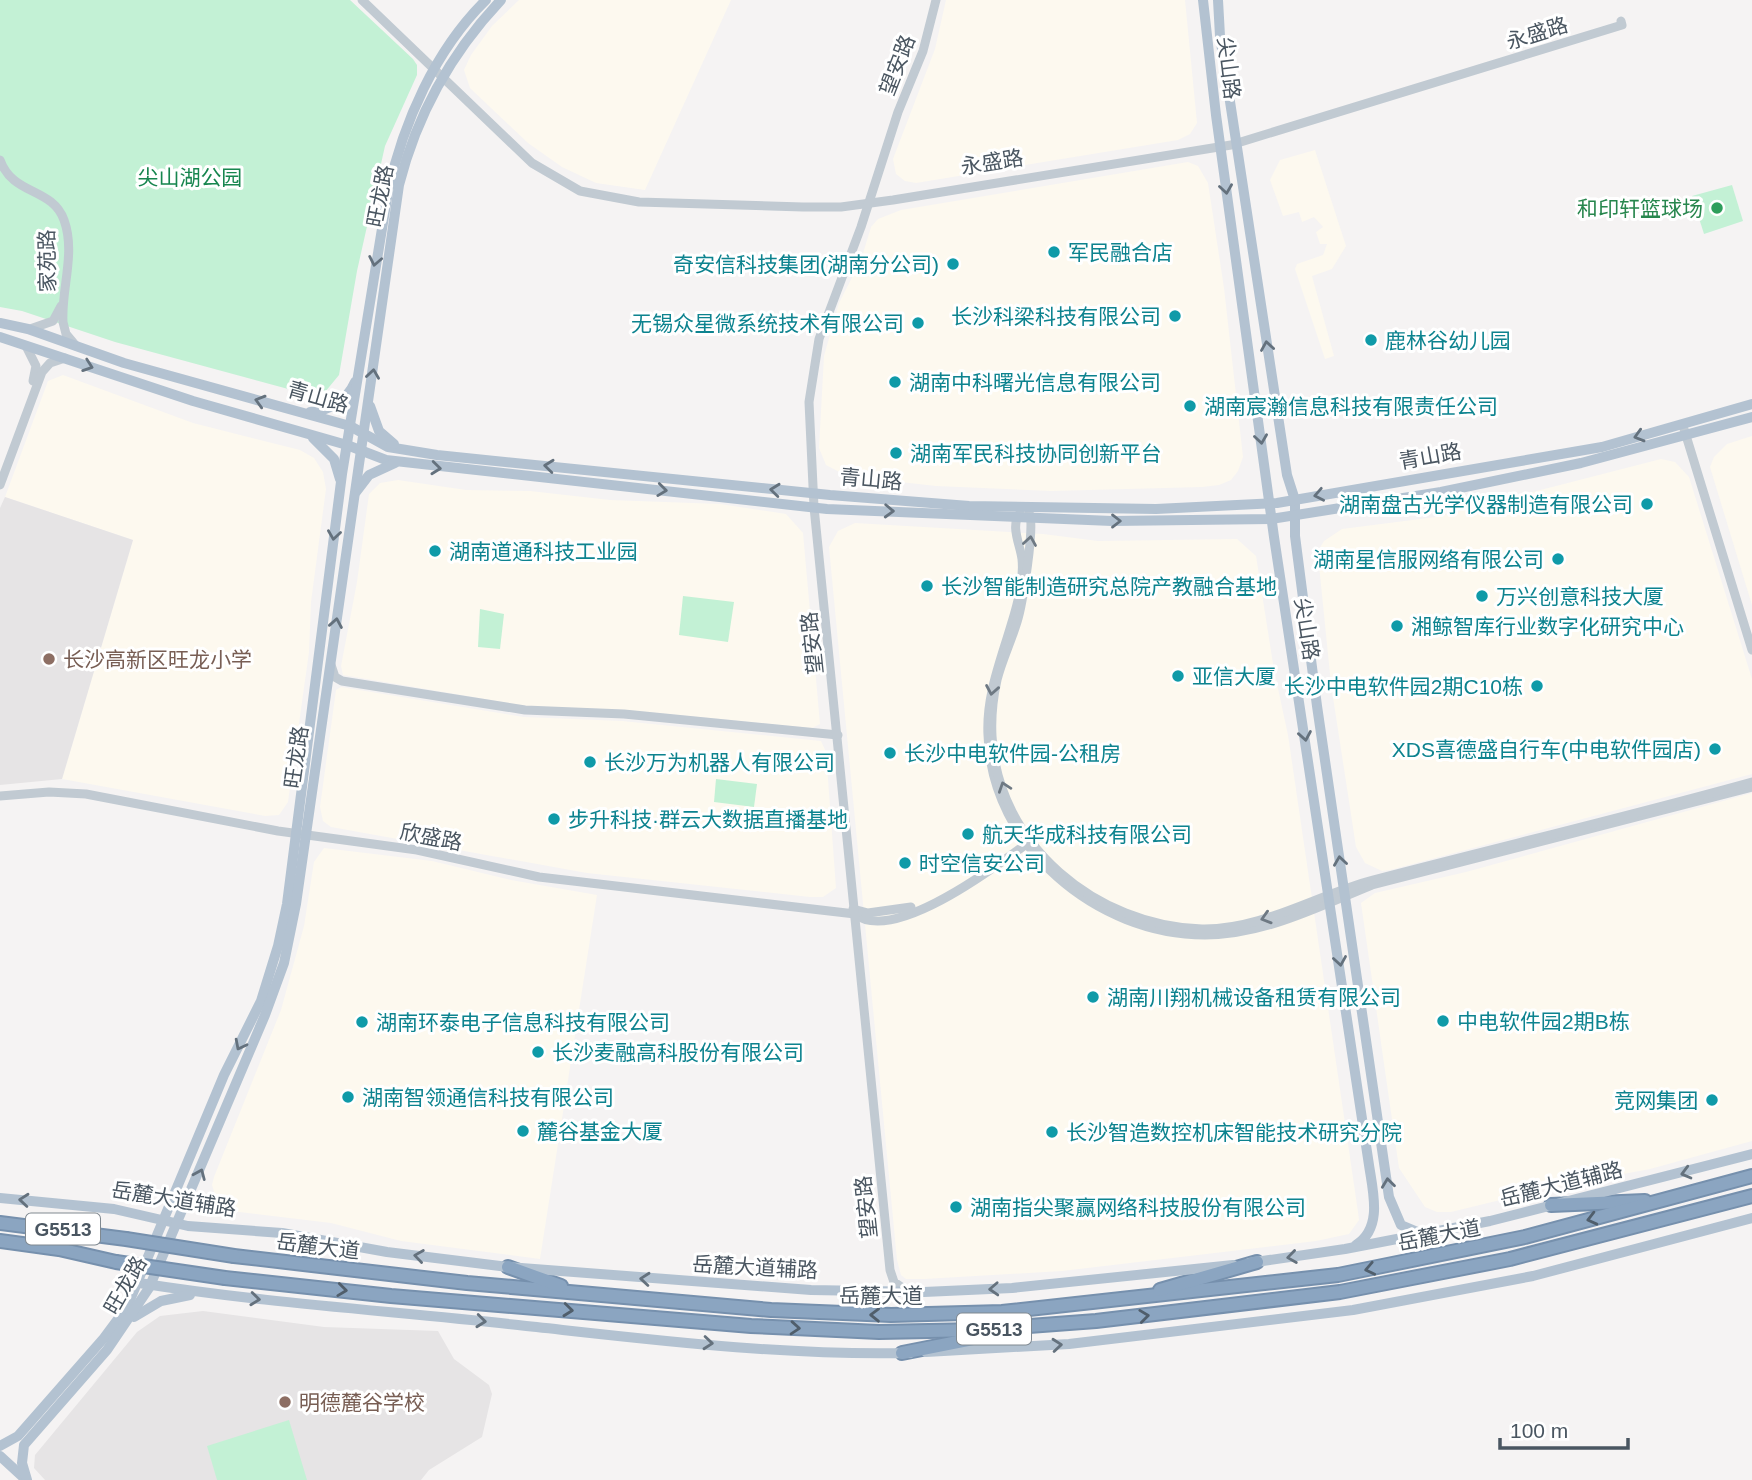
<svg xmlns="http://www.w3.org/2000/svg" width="1752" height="1480" font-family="Arial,'Noto Sans SC',sans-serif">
<rect width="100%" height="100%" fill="#f5f3f3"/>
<g fill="#fdf9ef">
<polygon points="519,0 731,0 645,190 596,183 562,167 528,143 470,88 464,70 471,55 492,26"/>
<polygon points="946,0 1185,0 1197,123 1190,134 1178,140 916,183 905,181 896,174 893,159 935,49"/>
<polygon points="1315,150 1346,246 1332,269 1312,276 1334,356 1325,359 1295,269 1297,264 1323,255 1327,244 1320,244 1316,232 1323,227 1314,217 1302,222 1299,212 1283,216 1270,180 1280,160"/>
<polygon points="1188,162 1198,166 1208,183 1224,288 1243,457 1238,471 1231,480 1219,485 1202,487 1051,491 936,486 847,476 826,465 819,448 824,356 839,303 861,260 871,227 878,219 901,210"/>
<polygon points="63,375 193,423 300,450 314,458 323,472 326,489 311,602 309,652 288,802 279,815 265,816 62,779 133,540 5,497 48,381"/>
<polygon points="1752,436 1752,605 1710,467 1714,457 1727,444"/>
<polygon points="1661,459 1675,462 1689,477 1752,679 1752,774 1390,870 1382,871 1365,863 1356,847 1331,684 1319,565 1318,551 1324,541 1342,529 1436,517"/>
<polygon points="398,480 466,490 530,491 610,500 720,504 786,514 803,533 820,724 812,728 626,710 526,706 343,675 341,666 357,582 369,494 380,483"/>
<polygon points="855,523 1043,534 1098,541 1237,539 1256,556 1274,670 1288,735 1358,1212 1359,1220 1349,1234 1316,1241 1062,1271 924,1279 906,1279 901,1275 897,1260 829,547 838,531"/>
<polygon points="341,687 524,717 622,721 821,741 826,752 836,888 823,897 810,897 587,873 331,827 323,821 320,807 336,690"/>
<polygon points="1752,793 1752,1141 1650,1169 1549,1188 1451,1212 1437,1212 1425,1207 1399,1168 1361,903 1375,893 1466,872"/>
<polygon points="324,848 432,861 511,880 597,895 540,1259 401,1241 331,1223 231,1211 217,1201 212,1185 214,1177 281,1010 304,926 314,862"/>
</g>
<g fill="#e6e4e5">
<polygon points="5,497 133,540 62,779 0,785 0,508"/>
<polygon points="203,1311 324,1327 438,1331 454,1359 489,1385 492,1394 482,1437 429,1470 421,1480 45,1480 34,1468 35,1455 137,1332 160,1316"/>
</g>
<g fill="#c3f1d5">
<polygon points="0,0 350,0 413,59 417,65 417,75 385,146 357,271 339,375 325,392 314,396 115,342 22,311 0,307"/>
<polygon points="1732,185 1743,221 1704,234 1692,196"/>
<polygon points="683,596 734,602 728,642 679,635"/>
<polygon points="480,609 504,614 500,649 478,647"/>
<polygon points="716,779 757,784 754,807 714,802"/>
<polygon points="289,1420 307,1480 217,1480 207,1446"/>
</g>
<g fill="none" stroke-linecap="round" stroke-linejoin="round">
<defs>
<g id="highway">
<polyline points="1551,1205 1645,1201"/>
<polyline points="0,1223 126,1239"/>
<polyline points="0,1241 59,1249 116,1262"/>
<polyline points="234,1256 467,1283 771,1310 891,1315 1002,1312 1338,1275 1525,1237 1752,1176"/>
<polyline points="508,1267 561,1286"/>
<polyline points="225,1278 391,1296 751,1326 879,1332 978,1330 1096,1321 1340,1292 1510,1259 1752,1196"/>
<polyline points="1160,1290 1257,1262"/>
<polyline points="902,1353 988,1336"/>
</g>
</defs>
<use href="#highway" stroke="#7690ad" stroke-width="16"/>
<g stroke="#c1cad2" stroke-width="9">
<polyline points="362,0 532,163 580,191 639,202 803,207 841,207 893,200 1231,145 1622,25 1621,21"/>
<path d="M0,160C13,196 52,187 64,220C76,253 61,289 63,322L66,334L76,346"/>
<polyline points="30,329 53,321 61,306"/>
<polyline points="26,346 36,366 33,381"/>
<polyline points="1684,429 1752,650"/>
<polyline points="0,485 42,372 50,363 65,358"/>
<path d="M1020,513C1010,526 1020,544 1022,559C1024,578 1018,603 1012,622C1001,660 986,695 988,735C991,847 1097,935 1205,935C1264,935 1320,906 1372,885L1752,787"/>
<path d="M1029,513C1036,522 1022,607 1017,622C1011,642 1002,660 997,680C993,698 991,717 992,736C997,845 1097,926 1202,929C1262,930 1316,895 1373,880C1499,847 1626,817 1752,782"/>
<polyline points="331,665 335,677 342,681 525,710 624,714 838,735"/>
<path d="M0,796L49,792L86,794L278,831L417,850L539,877L855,914C893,945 998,865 1029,842"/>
<polyline points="853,909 868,913 911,907"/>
<polyline points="907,1291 894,1282 890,1270 814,507 809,402 819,339 861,227 898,112 923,51 936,0"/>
</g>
<g stroke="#b3c2d1" stroke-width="10">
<path d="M1203,0L1216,115L1274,537L1369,1165C1373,1192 1383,1228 1356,1245"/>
<polyline points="1218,0 1220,36 1287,475 1295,500 1295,536 1317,706 1389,1197 1401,1225 1420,1233"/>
<polyline points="0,323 28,329 124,363 350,426 388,447 437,455 830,495 969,506 1156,509 1277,503 1602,447 1752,404"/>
<polyline points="0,337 193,401 347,445 386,460 827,509 1112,521 1271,519 1441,492 1581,463 1752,417"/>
<polyline points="370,406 379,431 394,444"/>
<path d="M310,412C330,411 347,400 355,382"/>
<polyline points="313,438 334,459 340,479"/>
<polyline points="356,492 369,475 395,463"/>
<polyline points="0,1198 114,1209 188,1226 282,1233 387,1252 508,1267 811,1290 924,1292 1012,1288 1233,1265"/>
<polyline points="1249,1263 1345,1249 1490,1221 1752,1154"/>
<path d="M139,1283C265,1303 392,1311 518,1325C647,1339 780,1356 910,1353"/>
<polyline points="134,1317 161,1301 190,1295"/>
<polyline points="926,1352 1069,1344 1353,1310 1533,1276 1752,1218"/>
<path d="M0,1446L18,1436L104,1338L127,1307L224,1075L261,1001L278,946L287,904L342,474L388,192C403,123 435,50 486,0"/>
<polyline points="0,1456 24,1478"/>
<path d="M27,1480L22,1463L24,1445L107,1350L149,1288L265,1015L284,963L296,904L399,185C417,114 451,53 501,0"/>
</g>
<use href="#highway" stroke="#8ba5c1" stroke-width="12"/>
<defs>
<g id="highway-bridge">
<polyline points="126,1239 234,1256"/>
<polyline points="116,1262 225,1278"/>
</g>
</defs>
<use href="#highway-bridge" stroke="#7690ad" stroke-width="16" stroke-linecap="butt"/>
<use href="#highway-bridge" stroke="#8ba5c1" stroke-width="12"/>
</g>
<defs><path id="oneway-chevron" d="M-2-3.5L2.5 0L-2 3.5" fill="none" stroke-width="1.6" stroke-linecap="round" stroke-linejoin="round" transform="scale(1.75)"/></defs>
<g stroke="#64717d">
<use href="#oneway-chevron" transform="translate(1226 189) rotate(82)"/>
<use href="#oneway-chevron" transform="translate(375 261) rotate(101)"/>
<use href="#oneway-chevron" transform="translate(1267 346) rotate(-99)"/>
<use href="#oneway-chevron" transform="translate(88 366) rotate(19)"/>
<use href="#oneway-chevron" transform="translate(373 374) rotate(-82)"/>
<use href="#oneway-chevron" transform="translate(260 401) rotate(-164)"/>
<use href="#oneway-chevron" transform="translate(1639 436) rotate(164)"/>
<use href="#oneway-chevron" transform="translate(1261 439) rotate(82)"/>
<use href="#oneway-chevron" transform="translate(549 466) rotate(-174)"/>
<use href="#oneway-chevron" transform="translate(436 468) rotate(6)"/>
<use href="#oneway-chevron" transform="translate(662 490) rotate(7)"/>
<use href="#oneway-chevron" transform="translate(775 490) rotate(-174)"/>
<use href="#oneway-chevron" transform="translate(1319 495) rotate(169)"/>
<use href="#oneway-chevron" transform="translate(889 511) rotate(2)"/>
<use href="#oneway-chevron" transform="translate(1116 521)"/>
<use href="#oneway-chevron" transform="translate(334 535) rotate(98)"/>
<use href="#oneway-chevron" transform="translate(336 623) rotate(-80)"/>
<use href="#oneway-chevron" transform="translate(1305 736) rotate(80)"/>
<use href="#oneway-chevron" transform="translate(1340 861) rotate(-98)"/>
<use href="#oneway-chevron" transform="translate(1340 961) rotate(81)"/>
<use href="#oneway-chevron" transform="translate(240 1045) rotate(117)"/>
<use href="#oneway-chevron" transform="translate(1686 1173) rotate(165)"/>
<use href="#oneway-chevron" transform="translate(200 1174) rotate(-67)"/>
<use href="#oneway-chevron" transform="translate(1388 1183) rotate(-97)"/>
<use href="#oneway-chevron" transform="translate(24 1200) rotate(-175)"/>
<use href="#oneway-chevron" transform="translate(419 1256) rotate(-172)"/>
<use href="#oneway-chevron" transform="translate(1292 1257) rotate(172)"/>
<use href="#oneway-chevron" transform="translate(645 1279) rotate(-175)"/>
<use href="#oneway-chevron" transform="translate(994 1289) rotate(177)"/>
<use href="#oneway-chevron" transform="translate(255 1299) rotate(6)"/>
<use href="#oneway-chevron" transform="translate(481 1321) rotate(6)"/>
<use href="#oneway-chevron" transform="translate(708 1343) rotate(5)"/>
<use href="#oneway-chevron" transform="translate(1057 1345) rotate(-5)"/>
</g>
<g stroke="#6e7983">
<use href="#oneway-chevron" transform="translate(1030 541) rotate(-81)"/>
<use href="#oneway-chevron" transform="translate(992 690) rotate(100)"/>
<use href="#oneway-chevron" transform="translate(1004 787) rotate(-109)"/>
<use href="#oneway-chevron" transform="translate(1266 918) rotate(163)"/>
</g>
<g stroke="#505e6b">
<use href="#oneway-chevron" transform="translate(1592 1219) rotate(166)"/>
<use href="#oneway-chevron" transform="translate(1370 1269) rotate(168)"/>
<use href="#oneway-chevron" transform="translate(342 1290) rotate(7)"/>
<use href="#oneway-chevron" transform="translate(568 1310) rotate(6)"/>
<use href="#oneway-chevron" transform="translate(875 1315) rotate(-179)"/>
<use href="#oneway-chevron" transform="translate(1144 1316) rotate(-7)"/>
<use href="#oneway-chevron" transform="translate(795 1328) rotate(4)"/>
</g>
<circle fill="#2e9e5b" stroke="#fff" stroke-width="2.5" cx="1717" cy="208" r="7"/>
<g fill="#0f9aa8" stroke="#fff" stroke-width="2.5">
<circle cx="1054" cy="252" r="7"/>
<circle cx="953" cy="264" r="7"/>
<circle cx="1175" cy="316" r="7"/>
<circle cx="918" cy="323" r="7"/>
<circle cx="1371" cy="340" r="7"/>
<circle cx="895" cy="382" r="7"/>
<circle cx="1190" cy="406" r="7"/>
<circle cx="896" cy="453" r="7"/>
<circle cx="1647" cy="504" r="7"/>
<circle cx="435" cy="551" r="7"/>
<circle cx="1558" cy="559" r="7"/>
<circle cx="927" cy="586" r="7"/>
<circle cx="1482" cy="596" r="7"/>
<circle cx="1397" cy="626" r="7"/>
<circle cx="1178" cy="676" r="7"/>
<circle cx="1537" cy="686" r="7"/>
<circle cx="1715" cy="749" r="7"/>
<circle cx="890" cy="753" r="7"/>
<circle cx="590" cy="762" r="7"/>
<circle cx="554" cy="819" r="7"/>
<circle cx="968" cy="834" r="7"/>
<circle cx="905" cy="863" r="7"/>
<circle cx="1093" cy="997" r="7"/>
<circle cx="1443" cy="1021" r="7"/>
<circle cx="362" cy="1022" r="7"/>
<circle cx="538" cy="1052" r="7"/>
<circle cx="348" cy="1097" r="7"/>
<circle cx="1712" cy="1100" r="7"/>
<circle cx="523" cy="1131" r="7"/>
<circle cx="1052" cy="1132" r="7"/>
<circle cx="956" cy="1207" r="7"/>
</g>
<g fill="#8d6e63" stroke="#fff" stroke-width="2.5">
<circle cx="49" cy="659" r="7"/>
<circle cx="285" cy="1402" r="7"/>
</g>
<g text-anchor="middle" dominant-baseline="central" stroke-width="6" stroke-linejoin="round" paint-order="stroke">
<g fill="#fff" stroke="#808990" stroke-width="2">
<rect x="26" y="1213.5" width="74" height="31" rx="5"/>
<rect x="957" y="1313.5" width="74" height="31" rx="5"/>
</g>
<g font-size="19" font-weight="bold" fill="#4a5661">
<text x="63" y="1229">G5513</text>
<text x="994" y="1329">G5513</text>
</g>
<g font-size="21" fill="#4a5661" stroke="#fff">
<text transform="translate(1537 33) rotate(-17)">永盛路</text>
<text transform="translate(897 65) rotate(-69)">望安路</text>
<text transform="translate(1229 68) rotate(83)">尖山路</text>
<text transform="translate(992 162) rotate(-9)">永盛路</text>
<text transform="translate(380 196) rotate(-79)">旺龙路</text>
<text transform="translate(47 261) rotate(-91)">家苑路</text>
<text transform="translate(318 397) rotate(16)">青山路</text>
<text transform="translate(1430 456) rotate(-10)">青山路</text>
<text transform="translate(871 479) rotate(5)">青山路</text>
<text transform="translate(1307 629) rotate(81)">尖山路</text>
<text transform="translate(812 643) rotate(-96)">望安路</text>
<text transform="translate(296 757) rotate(-82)">旺龙路</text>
<text transform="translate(431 837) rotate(11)">欣盛路</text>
<text transform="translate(1561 1184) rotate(-14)">岳麓大道辅路</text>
<text transform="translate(174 1199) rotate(9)">岳麓大道辅路</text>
<text transform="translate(866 1207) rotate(-96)">望安路</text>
<text transform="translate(1439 1235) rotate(-11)">岳麓大道</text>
<text transform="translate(318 1246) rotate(7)">岳麓大道</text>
<text transform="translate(755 1267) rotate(3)">岳麓大道辅路</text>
<text transform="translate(125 1285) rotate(-60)">旺龙路</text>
<text x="881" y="1295">岳麓大道</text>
</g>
<g font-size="21" fill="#17864f" stroke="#fff">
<text x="190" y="177">尖山湖公园</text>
</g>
<g font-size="21" fill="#27864d" stroke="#fff" text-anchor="end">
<text x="1703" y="208">和印轩篮球场</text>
</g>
<g font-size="21" fill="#0d838f" stroke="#fff" text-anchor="start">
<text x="1068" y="252">军民融合店</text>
<text x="939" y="264" text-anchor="end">奇安信科技集团(湖南分公司)</text>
<text x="1161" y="316" text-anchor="end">长沙科梁科技有限公司</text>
<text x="904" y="323" text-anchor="end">无锡众星微系统技术有限公司</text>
<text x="1385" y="340">鹿林谷幼儿园</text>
<text x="909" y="382">湖南中科曙光信息有限公司</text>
<text x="1204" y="406">湖南宸瀚信息科技有限责任公司</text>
<text x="910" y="453">湖南军民科技协同创新平台</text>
<text x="1633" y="504" text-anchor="end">湖南盘古光学仪器制造有限公司</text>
<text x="449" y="551">湖南道通科技工业园</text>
<text x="1544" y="559" text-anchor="end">湖南星信服网络有限公司</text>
<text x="941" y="586">长沙智能制造研究总院产教融合基地</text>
<text x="1496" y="596">万兴创意科技大厦</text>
<text x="1411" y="626">湘鲸智库行业数字化研究中心</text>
<text x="1192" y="676">亚信大厦</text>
<text x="1523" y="686" text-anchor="end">长沙中电软件园2期C10栋</text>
<text x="1701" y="749" text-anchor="end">XDS喜德盛自行车(中电软件园店)</text>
<text x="904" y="753">长沙中电软件园-公租房</text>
<text x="604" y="762">长沙万为机器人有限公司</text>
<text x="568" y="819">步升科技·群云大数据直播基地</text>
<text x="982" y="834">航天华成科技有限公司</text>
<text x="919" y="863">时空信安公司</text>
<text x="1107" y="997">湖南川翔机械设备租赁有限公司</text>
<text x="1457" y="1021">中电软件园2期B栋</text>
<text x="376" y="1022">湖南环泰电子信息科技有限公司</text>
<text x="552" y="1052">长沙麦融高科股份有限公司</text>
<text x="362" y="1097">湖南智领通信科技有限公司</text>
<text x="1698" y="1100" text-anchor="end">竞网集团</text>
<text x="537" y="1131">麓谷基金大厦</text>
<text x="1066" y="1132">长沙智造数控机床智能技术研究分院</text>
<text x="970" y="1207">湖南指尖聚赢网络科技股份有限公司</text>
</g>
<g font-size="21" fill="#785e54" stroke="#fff" text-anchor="start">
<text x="63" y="659">长沙高新区旺龙小学</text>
<text x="299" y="1402">明德麓谷学校</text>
</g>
</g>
<path d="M1500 1438v10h128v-10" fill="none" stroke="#4a5661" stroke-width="3.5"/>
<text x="1510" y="1438" font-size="21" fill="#4a5661" stroke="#ffffff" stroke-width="5" paint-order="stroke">100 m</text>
</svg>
